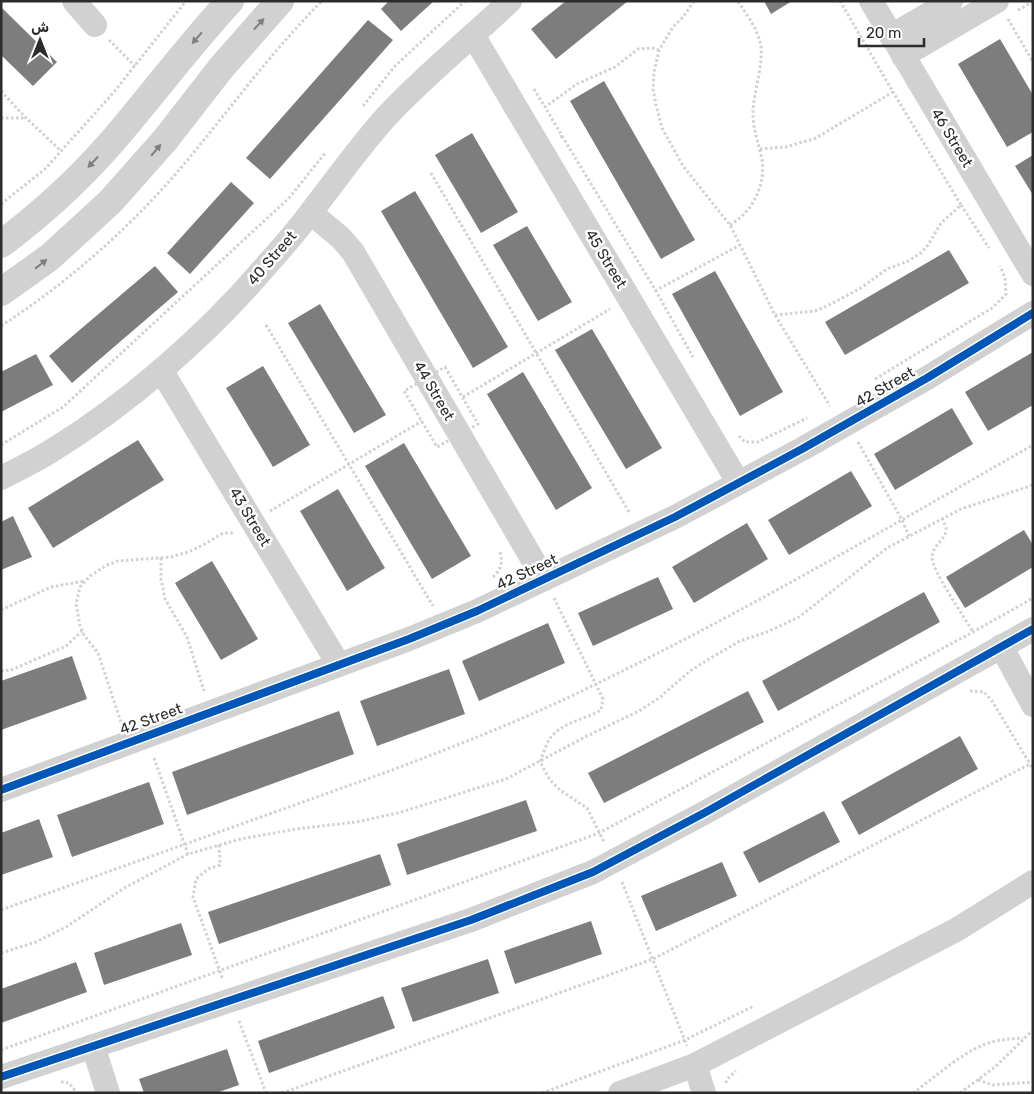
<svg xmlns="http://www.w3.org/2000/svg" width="1034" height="1094" font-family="Rubik,Cairo,sans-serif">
<rect width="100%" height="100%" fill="#fff"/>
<g fill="#7d7d7d">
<polygon points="389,1 434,1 401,31 381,9"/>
<polygon points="566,1 628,1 556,59 531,29"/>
<polygon points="764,1 792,1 771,14"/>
<polygon points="1,7 57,62 33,86 1,55"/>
<polygon points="368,20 393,40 270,179 246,158"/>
<polygon points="1000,39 1033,95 1033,132 1007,147 958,64"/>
<polygon points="604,81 695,240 661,259 570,101"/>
<polygon points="472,133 518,212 481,233 435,155"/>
<polygon points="1033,155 1033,195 1015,166"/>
<polygon points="231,182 254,203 190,274 167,253"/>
<polygon points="415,191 508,347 473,368 381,211"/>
<polygon points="527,226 572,302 538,321 493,245"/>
<polygon points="949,250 969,283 845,355 825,322"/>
<polygon points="155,266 178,292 72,383 49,356"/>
<polygon points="715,271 783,392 740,416 672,294"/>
<polygon points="320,304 386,415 354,433 288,323"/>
<polygon points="592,329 662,448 626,469 555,350"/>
<polygon points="1033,352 1033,405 988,431 965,392"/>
<polygon points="36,354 53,385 1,412 1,372"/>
<polygon points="263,366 310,445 273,467 226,388"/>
<polygon points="523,372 592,488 556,510 487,394"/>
<polygon points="952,408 973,444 895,490 874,454"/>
<polygon points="138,440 164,480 53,548 28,508"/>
<polygon points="404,443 471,556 432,579 365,466"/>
<polygon points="851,471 872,506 789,555 768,520"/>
<polygon points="338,489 385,568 347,591 300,511"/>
<polygon points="13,516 32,557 1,570 1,522"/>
<polygon points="747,523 768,559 694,603 672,567"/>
<polygon points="1024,530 1033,545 1033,567 965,608 946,577"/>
<polygon points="212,561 258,639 221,660 175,583"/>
<polygon points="658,577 673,609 593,646 578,613"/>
<polygon points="924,592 940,622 778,711 762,681"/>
<polygon points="548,623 565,663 479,701 462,661"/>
<polygon points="72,656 87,699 1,730 1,681"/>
<polygon points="449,669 465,714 377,746 360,701"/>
<polygon points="748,691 764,722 604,803 588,773"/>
<polygon points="339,711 354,754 187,815 172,772"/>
<polygon points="960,736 978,769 859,835 841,802"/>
<polygon points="149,782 164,824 72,857 57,815"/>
<polygon points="526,800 537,831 407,875 397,844"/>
<polygon points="824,811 840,842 759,883 743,852"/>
<polygon points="39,819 53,857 1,875 1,833"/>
<polygon points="380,854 391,885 219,944 208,912"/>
<polygon points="722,862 737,896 656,931 641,896"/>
<polygon points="591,921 602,954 515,984 504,951"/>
<polygon points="181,923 192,955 104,985 94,953"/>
<polygon points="488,959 499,993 413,1022 401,988"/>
<polygon points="76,962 87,992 1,1023 1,989"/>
<polygon points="383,996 395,1028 269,1073 258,1041"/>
<polygon points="227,1049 239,1085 216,1093 144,1093 139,1079"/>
</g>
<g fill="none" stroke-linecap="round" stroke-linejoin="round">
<g stroke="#d1d1d1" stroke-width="3" stroke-dasharray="2.5 2.5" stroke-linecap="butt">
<polyline points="694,1 683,17 673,27 659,50 654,72 653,89 656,105 662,128 683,166 730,225 775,315 830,406"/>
<polyline points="1018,10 1033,2"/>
<polyline points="1008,19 1033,62"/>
<polyline points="109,40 135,66"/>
<polyline points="534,89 545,107"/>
<polyline points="1,91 26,118 61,151"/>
<polyline points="363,106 395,66 465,1"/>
<polyline points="1,118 26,118"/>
<polyline points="562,136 656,291 693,357"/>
<polyline points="560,137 562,136 545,107 577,84 615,67 638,49 652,48 659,50"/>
<polyline points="760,149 786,147 816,138 893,92 840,1"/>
<polyline points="431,173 629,512 628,513"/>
<polyline points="1,204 45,169 114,92 186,1"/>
<polyline points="961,205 989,248"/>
<path d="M730,225C752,212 766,186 762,160C759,143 752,128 753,111C754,91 765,59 760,42C757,28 746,14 738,1"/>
<polyline points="655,291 740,245"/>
<polyline points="775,315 815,311 827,306 861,288 887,269 908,261 921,253 928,245 941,223 961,205 893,92"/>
<polyline points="266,325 433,606"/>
<path d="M1,326C70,281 132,226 185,163C231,108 271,52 322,1"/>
<polygon points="445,367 478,424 437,447 404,391"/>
<polyline points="875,379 992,308 1006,294 1005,278 1000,266"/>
<polyline points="463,397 610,309"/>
<polyline points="739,436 745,442 758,442 807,418"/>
<polyline points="858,442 902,520 909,536"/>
<polyline points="1,445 63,407 289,198 326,152"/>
<polyline points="270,511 422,421"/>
<path d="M942,518C943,521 946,526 946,529C946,540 933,544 932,557C931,569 965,618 973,632"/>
<polyline points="161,558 161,579 165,599 187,637 204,691"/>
<path d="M493,577C501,570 503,562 500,552"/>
<path d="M554,598L603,699L601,710C586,719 564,722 552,736C546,743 543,754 540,762L550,780L560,790L587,808L604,842"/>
<polyline points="1,610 51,587 84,581"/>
<polyline points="1,671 11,670 66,646 82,631"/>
<polyline points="970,691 984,692 992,701 1030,764"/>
<polyline points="121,722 98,653 84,635 80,626 76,604 80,587 90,576 107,565 118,561 171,557 188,552 205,544 223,533 233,533"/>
<polyline points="154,758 188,854"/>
<polyline points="219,845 220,865 208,869 196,879 193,897 223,980"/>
<polyline points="622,882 687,1046"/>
<path d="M1,910L384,773C456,746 528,718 596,684C746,611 889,527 1033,445"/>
<polyline points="1,953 36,942 66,927 126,887 188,854 241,839 296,829 356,822 398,813 506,779 587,736 639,711 659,698 690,671 714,656 740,641 767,632 799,617 887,548 961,509 1033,485"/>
<polyline points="239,1021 266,1093"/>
<polyline points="1,1050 599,833 973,632 1033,598"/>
<polyline points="978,1080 993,1085 1033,1082"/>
<polyline points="61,1082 69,1083 77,1093"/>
<polyline points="726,1083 727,1079 736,1071"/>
<polyline points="282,1093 653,959 1030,764 1033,769"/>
<polyline points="542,1093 685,1040 754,1006"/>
<path d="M913,1093C937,1076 967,1047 996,1041C1005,1039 1014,1039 1023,1038"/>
<polyline points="960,1093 995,1067 1033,1030"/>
</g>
<g stroke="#d1d1d1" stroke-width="24">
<polyline points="74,1 95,25"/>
<polyline points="871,1 1033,274"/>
<polyline points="473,35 738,482"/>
<polyline points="891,36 951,1"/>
<polyline points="903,56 997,1"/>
<polyline points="311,213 341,238 353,252 544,579"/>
<polyline points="161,370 339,665"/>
<path d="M1,478C17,470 33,462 48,453C127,405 205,337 265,267C281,249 297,231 311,212C336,180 359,147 386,117C425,75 469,40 510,1"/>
<polyline points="1001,646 1033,705"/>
<polyline points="1,790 409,639 477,611 675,517 802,449 927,378 1033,313"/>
<polyline points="93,1046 108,1093"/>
<polyline points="695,1065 704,1093"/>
<polyline points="1,1077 471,920 593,872 706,812 1033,629"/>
<polyline points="620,1093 695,1065 956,930 1033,882"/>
</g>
<g stroke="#d1d1d1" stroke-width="28">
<path d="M1,244C47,210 91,168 127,124C161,83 194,40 230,1"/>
<polyline points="1,292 50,257 110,202 165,140 221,68 280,1"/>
</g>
<defs>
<g id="cycleway">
<polyline points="1,790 409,639 477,611 675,517 802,449 927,378 1033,313"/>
<polyline points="1,1077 471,920 593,872 706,812 1033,629"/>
</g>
</defs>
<use href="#cycleway" stroke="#fff" stroke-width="11"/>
<use href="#cycleway" stroke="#0057b8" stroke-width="8"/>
</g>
<defs><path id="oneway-solid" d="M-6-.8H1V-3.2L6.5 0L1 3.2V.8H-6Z" transform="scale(1.25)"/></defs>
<g fill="#7e7e7e">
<use href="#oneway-solid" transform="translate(259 24) rotate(-47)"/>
<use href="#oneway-solid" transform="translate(197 38) rotate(131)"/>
<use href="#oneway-solid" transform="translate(156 150) rotate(-50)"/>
<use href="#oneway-solid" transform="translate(93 162) rotate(133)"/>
<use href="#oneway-solid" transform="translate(41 264) rotate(-38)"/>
</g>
<g text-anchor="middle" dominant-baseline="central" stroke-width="5" stroke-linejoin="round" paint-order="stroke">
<g font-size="15" fill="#2c2c2c" stroke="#fff">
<text transform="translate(952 138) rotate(59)">46 Street</text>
<text transform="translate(272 258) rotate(-49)">40 Street</text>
<text transform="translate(606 259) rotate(59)">45 Street</text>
<text transform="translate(885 387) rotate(-30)">42 Street</text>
<text transform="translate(434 391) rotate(60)">44 Street</text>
<text transform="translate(250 517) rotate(59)">43 Street</text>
<text transform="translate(527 572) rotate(-25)">42 Street</text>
<text transform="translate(151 719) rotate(-20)">42 Street</text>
</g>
</g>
<rect width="1034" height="1094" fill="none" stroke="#2c2c2c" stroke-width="5"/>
<g transform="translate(40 40)" stroke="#ffffff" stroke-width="4" paint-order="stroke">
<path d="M0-4L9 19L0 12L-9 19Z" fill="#2c2c2c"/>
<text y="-8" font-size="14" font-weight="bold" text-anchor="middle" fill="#2c2c2c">ش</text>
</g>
<path d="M859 38v8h65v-8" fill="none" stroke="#2c2c2c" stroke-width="2.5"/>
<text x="866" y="38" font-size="15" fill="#2c2c2c" stroke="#ffffff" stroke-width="4" paint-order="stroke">20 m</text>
</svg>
